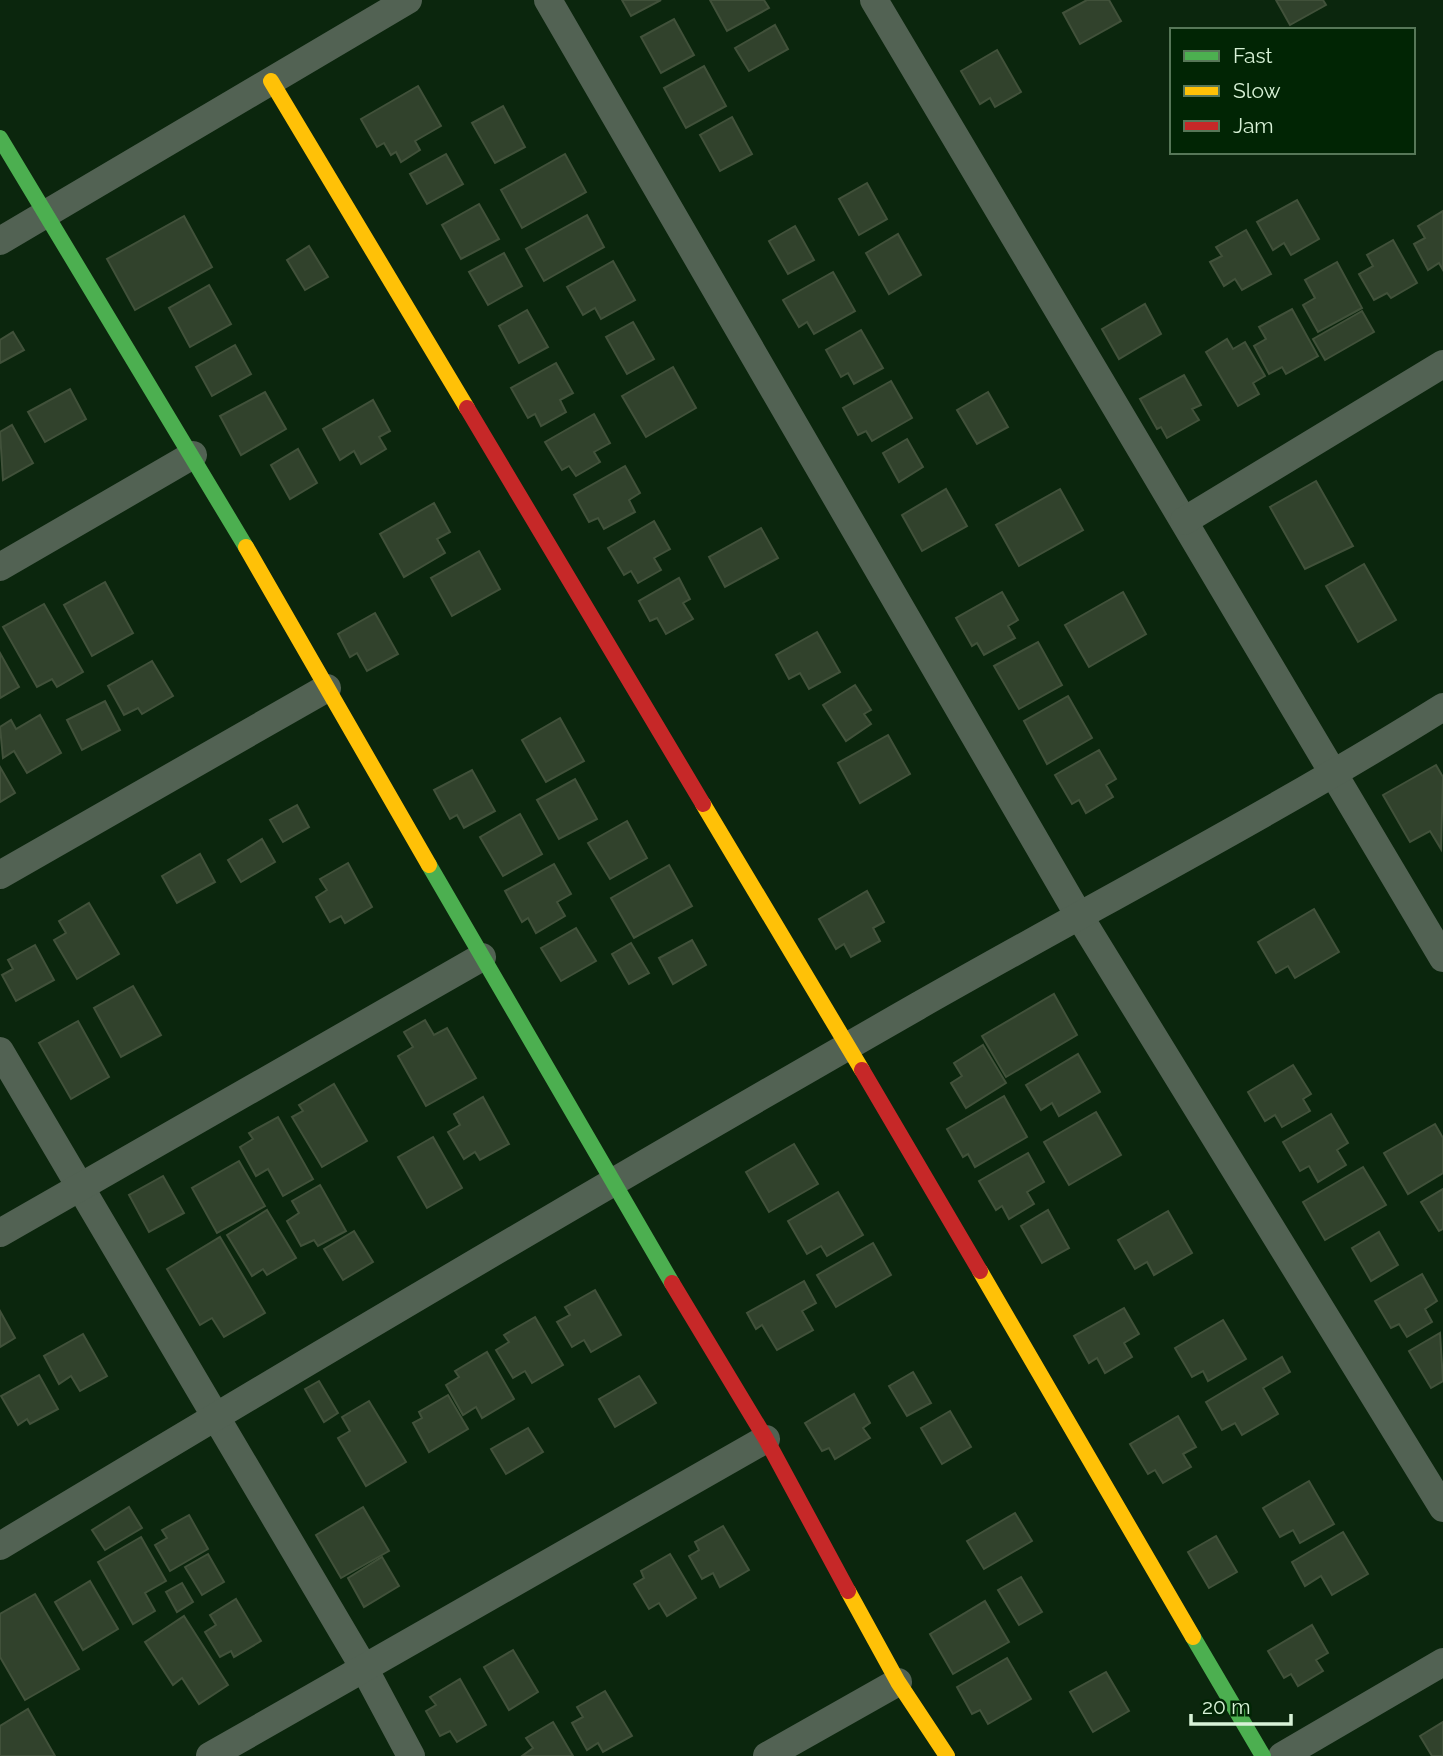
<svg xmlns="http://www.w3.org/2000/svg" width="1443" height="1756" font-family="Raleway,sans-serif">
<rect width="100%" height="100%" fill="#0b260d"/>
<g fill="#31422c" stroke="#41513a" stroke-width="2">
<polygon points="622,0 661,0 631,16"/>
<polygon points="710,0 764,0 769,8 727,31"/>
<polygon points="1087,0 1109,0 1121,21 1080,44 1063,13"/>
<polygon points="1276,0 1323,0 1326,5 1290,25"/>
<polygon points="674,19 694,55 661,73 641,37"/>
<polygon points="775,25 788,49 749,71 735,48"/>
<polygon points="997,50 1021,92 995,107 990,98 980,104 961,71"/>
<polygon points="704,66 726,106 686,128 664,88"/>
<polygon points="418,86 441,126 415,141 420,150 401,162 396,152 391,155 384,143 377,147 361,119"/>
<polygon points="503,106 525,147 495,163 472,123"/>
<polygon points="732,117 752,154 720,171 700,135"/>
<polygon points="446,154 463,184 427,204 410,174"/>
<polygon points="565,154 586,192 522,228 501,190"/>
<polygon points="867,183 887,219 859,235 839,199"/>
<polygon points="1297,200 1319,239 1291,255 1284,243 1273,250 1257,222"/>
<polygon points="479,204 499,239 461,259 442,225"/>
<polygon points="1443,211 1443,270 1439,263 1428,270 1414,244 1425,238 1418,226"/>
<polygon points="587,215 604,247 544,281 526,249"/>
<polygon points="184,216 212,267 135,310 107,259"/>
<polygon points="795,226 814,260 788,274 769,241"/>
<polygon points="1246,230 1271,274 1242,290 1235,279 1224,286 1210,262 1222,256 1216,247"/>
<polygon points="898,234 921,275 889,294 866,253"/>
<polygon points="1393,240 1417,283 1391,298 1387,293 1374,300 1359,274 1373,266 1367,255"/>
<polygon points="309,246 328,277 305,290 287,260"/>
<polygon points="504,253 522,286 488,305 469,272"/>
<polygon points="613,261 635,300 601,319 595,308 583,315 567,287"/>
<polygon points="1337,262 1362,308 1318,332 1303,305 1315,298 1305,280"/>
<polygon points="833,272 855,311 814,334 807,322 799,327 783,300"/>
<polygon points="209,285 231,324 190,347 169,308"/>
<polygon points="1145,304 1161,334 1119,359 1102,329"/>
<polygon points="1292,309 1318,356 1286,374 1282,367 1269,374 1254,346 1266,339 1259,327"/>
<polygon points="527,310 548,347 519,363 499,326"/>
<polygon points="1362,311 1374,332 1325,360 1313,339"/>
<polygon points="633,322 654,359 627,374 606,337"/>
<polygon points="861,330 883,368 854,384 848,373 841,377 826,350"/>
<polygon points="13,332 24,350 0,363 0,340"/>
<polygon points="1227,339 1233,349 1245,342 1265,376 1253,383 1259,394 1238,406 1206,352"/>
<polygon points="235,345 251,374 212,396 196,367"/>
<polygon points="556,363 573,393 560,400 566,412 541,426 535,414 528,418 511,388"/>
<polygon points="673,367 696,408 646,437 622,396"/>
<polygon points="1184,375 1201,405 1192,409 1199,420 1167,438 1161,427 1157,429 1140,399"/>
<polygon points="891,381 912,418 872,441 866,431 858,435 843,408"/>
<polygon points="70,389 86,419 45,442 28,412"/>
<polygon points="265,392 286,429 241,455 220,416"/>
<polygon points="988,392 1008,427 977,444 957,410"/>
<polygon points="373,400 390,431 379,437 386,449 361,464 354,451 340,460 323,429"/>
<polygon points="594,414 610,443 594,452 600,462 576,476 569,466 562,470 545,442"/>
<polygon points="12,425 33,463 3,480 0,432"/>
<polygon points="907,439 923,467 899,482 883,453"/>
<polygon points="298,449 317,483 290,499 271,465"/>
<polygon points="625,466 640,493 629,500 635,512 604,529 598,518 589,522 574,495"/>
<polygon points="1316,481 1353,546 1305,569 1270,507"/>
<polygon points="946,489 967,526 922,551 902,515"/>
<polygon points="1060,489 1083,530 1019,566 996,525"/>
<polygon points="434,503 450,532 437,539 445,553 404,577 380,534"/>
<polygon points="654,521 670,549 654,558 661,570 638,583 631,571 624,575 608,548"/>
<polygon points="761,528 778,558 725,587 709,557"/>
<polygon points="479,551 500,589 452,616 431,578"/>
<polygon points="1364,564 1396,620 1358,642 1326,586"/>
<polygon points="679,578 690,599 683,603 693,619 666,634 657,618 650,621 639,601"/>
<polygon points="105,582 133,633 92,656 64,605"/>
<polygon points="1002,592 1018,620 1008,626 1015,638 984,655 977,643 972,646 956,618"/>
<polygon points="1123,592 1146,634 1089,667 1065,625"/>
<polygon points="44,604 83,672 57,687 52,679 37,687 3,627"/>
<polygon points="375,613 398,654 367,671 357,653 350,657 338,634"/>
<polygon points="817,632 840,672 809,689 800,673 789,679 776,655"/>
<polygon points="1038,642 1062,685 1019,709 994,666"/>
<polygon points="0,653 19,687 0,698"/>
<polygon points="152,661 173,696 142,714 138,708 124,715 108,686"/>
<polygon points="855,685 871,710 864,714 871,724 846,741 823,705"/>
<polygon points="1068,696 1092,738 1047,764 1024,721"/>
<polygon points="105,701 120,730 82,750 67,720"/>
<polygon points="40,715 61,753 27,773 14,751 3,758 0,727 11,720 16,729"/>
<polygon points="560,718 584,761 546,782 522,740"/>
<polygon points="888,735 910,774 860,803 838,763"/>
<polygon points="1099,750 1116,779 1106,785 1113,797 1086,813 1079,800 1072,804 1055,775"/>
<polygon points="1436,765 1443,777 1441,849 1430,831 1410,842 1383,795"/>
<polygon points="0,767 15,793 0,802"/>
<polygon points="472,770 495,811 464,828 457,815 450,819 434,790"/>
<polygon points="575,779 597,819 559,839 537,800"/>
<polygon points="297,805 309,827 283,842 270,820"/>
<polygon points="520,814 542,854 503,876 480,837"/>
<polygon points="627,821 647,858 610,879 588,843"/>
<polygon points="262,839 275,862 241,882 228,860"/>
<polygon points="200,854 215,882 177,903 162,876"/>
<polygon points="348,863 372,907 345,923 341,916 330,922 316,897 327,890 320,879"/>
<polygon points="554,864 571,894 557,902 565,916 536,933 528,918 522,922 505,891"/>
<polygon points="669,865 692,906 634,938 611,898"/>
<polygon points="867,891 884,922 873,928 880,941 851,957 844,944 836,949 819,919"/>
<polygon points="89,903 119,954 77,979 54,940 66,933 59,921"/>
<polygon points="1314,909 1339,952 1295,978 1288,966 1276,973 1258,942"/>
<polygon points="576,928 596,961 561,981 541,948"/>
<polygon points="692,940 706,965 673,984 659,958"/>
<polygon points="631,943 649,973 629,984 612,954"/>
<polygon points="35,945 54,980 16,1001 2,975 13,969 8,960"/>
<polygon points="133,986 161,1035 121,1057 94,1008"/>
<polygon points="1054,994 1077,1035 1006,1077 982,1036"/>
<polygon points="425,1020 434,1035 447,1028 476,1078 426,1106 398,1056 413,1047 404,1032"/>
<polygon points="78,1021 109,1077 71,1099 39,1043"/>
<polygon points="983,1045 1006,1083 966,1108 951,1083 962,1076 954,1063"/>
<polygon points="1078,1054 1100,1092 1059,1116 1052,1103 1041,1110 1026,1085"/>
<polygon points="1293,1065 1311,1094 1303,1099 1310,1111 1282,1127 1275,1115 1265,1121 1248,1092"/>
<polygon points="334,1084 367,1141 322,1167 292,1117 303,1111 299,1105"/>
<polygon points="1004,1096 1027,1137 975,1167 968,1154 963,1157 947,1129"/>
<polygon points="483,1097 509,1144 480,1160 475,1152 464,1159 448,1132 460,1125 454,1114"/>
<polygon points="1096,1112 1121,1155 1069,1185 1044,1142"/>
<polygon points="1331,1114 1348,1143 1337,1150 1346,1165 1318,1182 1309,1166 1300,1171 1283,1142"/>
<polygon points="278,1117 313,1179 283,1196 268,1169 256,1176 240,1147 253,1139 249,1133"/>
<polygon points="1435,1124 1443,1138 1443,1173 1408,1194 1384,1153"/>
<polygon points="433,1137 462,1188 427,1208 398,1157"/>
<polygon points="794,1144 818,1184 769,1212 746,1172"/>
<polygon points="1028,1153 1044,1182 1027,1192 1034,1204 1009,1219 1002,1206 996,1210 979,1181"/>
<polygon points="239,1161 265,1206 217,1233 192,1188"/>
<polygon points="1363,1167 1386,1205 1325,1240 1303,1202"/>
<polygon points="163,1176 184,1213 149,1232 129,1195"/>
<polygon points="320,1185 346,1231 318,1246 314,1240 301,1246 287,1221 299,1213 292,1201"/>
<polygon points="1443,1189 1443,1229 1439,1231 1421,1202"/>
<polygon points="838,1192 863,1235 827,1256 821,1246 807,1254 788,1221"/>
<polygon points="267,1210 296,1258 267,1275 263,1269 252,1276 227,1235"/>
<polygon points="1048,1210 1069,1248 1042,1263 1021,1226"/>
<polygon points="1168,1211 1192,1253 1154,1275 1147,1262 1135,1269 1118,1240"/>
<polygon points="354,1231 373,1262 343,1280 324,1249"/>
<polygon points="1379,1232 1398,1265 1371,1281 1352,1248"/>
<polygon points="220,1237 265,1313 224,1337 212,1318 200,1325 167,1269"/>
<polygon points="873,1243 891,1275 836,1307 817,1275"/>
<polygon points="1422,1274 1437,1301 1425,1309 1432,1322 1407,1337 1399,1324 1391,1328 1375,1301"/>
<polygon points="804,1281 816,1303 802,1311 813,1330 777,1350 762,1325 756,1329 747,1313"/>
<polygon points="595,1290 621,1335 591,1352 584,1340 572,1347 557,1322 570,1315 565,1307"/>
<polygon points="1124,1308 1139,1334 1124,1343 1132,1357 1105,1373 1097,1358 1089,1363 1074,1336"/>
<polygon points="0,1311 15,1338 0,1347"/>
<polygon points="535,1317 563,1365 532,1383 525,1371 513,1378 496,1350 509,1342 504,1335"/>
<polygon points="1223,1320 1246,1359 1208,1381 1203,1371 1192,1377 1175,1348"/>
<polygon points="1440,1333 1443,1381 1431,1388 1409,1351"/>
<polygon points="83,1334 107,1376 80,1391 71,1376 59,1384 44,1356"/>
<polygon points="487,1352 514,1399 482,1418 476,1407 463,1415 446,1385 459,1377 455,1371"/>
<polygon points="1282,1357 1290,1372 1263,1388 1278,1414 1242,1435 1235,1423 1222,1430 1206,1402"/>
<polygon points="913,1372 931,1403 907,1416 889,1386"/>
<polygon points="39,1375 58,1409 30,1424 27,1419 18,1425 1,1396"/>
<polygon points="639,1376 656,1403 615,1427 599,1399"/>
<polygon points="319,1381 338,1413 324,1422 305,1389"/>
<polygon points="854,1394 870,1423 863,1428 870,1438 835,1459 829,1448 822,1451 805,1423"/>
<polygon points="448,1395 468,1429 429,1452 413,1423 422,1418 419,1412"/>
<polygon points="369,1401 406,1462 366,1486 338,1438 350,1431 342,1417"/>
<polygon points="950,1411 971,1447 942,1464 921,1428"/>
<polygon points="1178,1416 1196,1447 1183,1454 1191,1467 1163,1483 1155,1470 1148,1474 1130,1444"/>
<polygon points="528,1428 543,1452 506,1474 491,1449"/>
<polygon points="1309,1481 1334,1524 1300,1543 1293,1530 1280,1537 1263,1508"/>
<polygon points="129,1507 142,1528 105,1550 92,1530"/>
<polygon points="363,1507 389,1551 341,1578 316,1535"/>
<polygon points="1015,1513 1032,1541 984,1569 967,1541"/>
<polygon points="189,1515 208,1549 170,1571 155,1545 167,1538 162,1530"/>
<polygon points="723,1526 749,1570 720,1587 713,1573 702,1579 689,1556 699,1550 695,1542"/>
<polygon points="1343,1532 1368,1574 1332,1595 1321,1576 1305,1586 1292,1562"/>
<polygon points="1216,1536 1237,1572 1209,1588 1188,1552"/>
<polygon points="141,1537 166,1581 145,1593 155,1611 133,1624 98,1562"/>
<polygon points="208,1554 224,1582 202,1595 185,1567"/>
<polygon points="670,1554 696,1598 667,1616 659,1603 649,1609 634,1584 644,1578 641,1571"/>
<polygon points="382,1557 399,1586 364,1607 348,1578"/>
<polygon points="1021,1577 1042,1612 1019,1625 998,1590"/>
<polygon points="90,1581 118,1629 83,1650 55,1602"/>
<polygon points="182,1583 193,1602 177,1612 166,1592"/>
<polygon points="35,1594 79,1669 25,1700 0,1657 0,1614"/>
<polygon points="236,1599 261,1641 234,1657 231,1651 220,1657 205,1632 216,1625 210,1615"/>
<polygon points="985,1601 1009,1642 953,1674 930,1634"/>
<polygon points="184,1616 228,1685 199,1704 182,1678 173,1685 145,1642"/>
<polygon points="1312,1625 1328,1653 1316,1660 1323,1671 1298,1686 1291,1674 1284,1678 1268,1651"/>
<polygon points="513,1650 538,1692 509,1710 484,1667"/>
<polygon points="1007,1658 1031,1699 988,1724 980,1710 972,1714 957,1687"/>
<polygon points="1106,1672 1129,1711 1093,1732 1070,1692"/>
<polygon points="460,1679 486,1725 457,1742 450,1731 440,1736 426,1711 436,1705 430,1697"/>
<polygon points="605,1691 632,1736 603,1752 598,1743 587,1750 572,1723 583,1717 577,1707"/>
<polygon points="28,1709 55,1756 0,1756 0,1726"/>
<polygon points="553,1722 573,1756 522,1756 533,1748 526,1738"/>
<polygon points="1443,1722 1443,1756 1432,1756 1420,1736"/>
</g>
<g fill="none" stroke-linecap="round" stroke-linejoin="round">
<g stroke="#526253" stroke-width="28">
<polyline points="548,0 1078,914 1443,1508"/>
<polyline points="874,0 1443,958"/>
<polyline points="0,241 408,0"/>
<polyline points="1184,521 1443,364"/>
<polyline points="0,567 193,455"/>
<polyline points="0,875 327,688"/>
<polyline points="0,1051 364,1668 411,1756"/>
<polyline points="0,1233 482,957"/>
<path d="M0,1546C304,1363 610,1182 918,1006C1093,906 1272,814 1443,707"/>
<polyline points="210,1756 766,1439"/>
<polyline points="767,1756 898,1682"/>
<polyline points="1282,1756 1443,1662"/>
</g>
<g stroke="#4caf50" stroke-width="16">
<polyline points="0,138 246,547"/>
<polyline points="429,865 672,1283"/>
<polyline points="1193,1637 1263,1756"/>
</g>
<g stroke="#ffc107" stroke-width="16">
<polyline points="271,81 467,408"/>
<polyline points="246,547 429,865"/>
<polyline points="703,804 862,1070"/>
<polyline points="980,1271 1193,1637"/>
<polyline points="848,1591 898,1682 947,1756"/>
</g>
<g stroke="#c62828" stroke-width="16">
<polyline points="467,408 703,804"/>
<polyline points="862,1070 980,1271"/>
<polyline points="672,1283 766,1439 848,1591"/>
</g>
</g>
<rect x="1170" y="28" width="245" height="126" fill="#012504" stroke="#577758" stroke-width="2"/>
<rect x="1184" y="51" width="35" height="10" fill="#4caf50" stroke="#577758" stroke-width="2"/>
<text x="1233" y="63" font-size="21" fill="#d8f2d7">Fast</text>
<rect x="1184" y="86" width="35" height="10" fill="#ffc107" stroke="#577758" stroke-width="2"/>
<text x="1233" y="98" font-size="21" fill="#d8f2d7">Slow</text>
<rect x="1184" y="121" width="35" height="10" fill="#c62828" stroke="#577758" stroke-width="2"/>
<text x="1233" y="133" font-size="21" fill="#d8f2d7">Jam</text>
<path d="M1191 1714v10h100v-10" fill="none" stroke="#d8f2d7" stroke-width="3.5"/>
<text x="1202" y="1714" font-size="21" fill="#d8f2d7" stroke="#012504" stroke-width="5" paint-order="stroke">20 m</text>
</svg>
